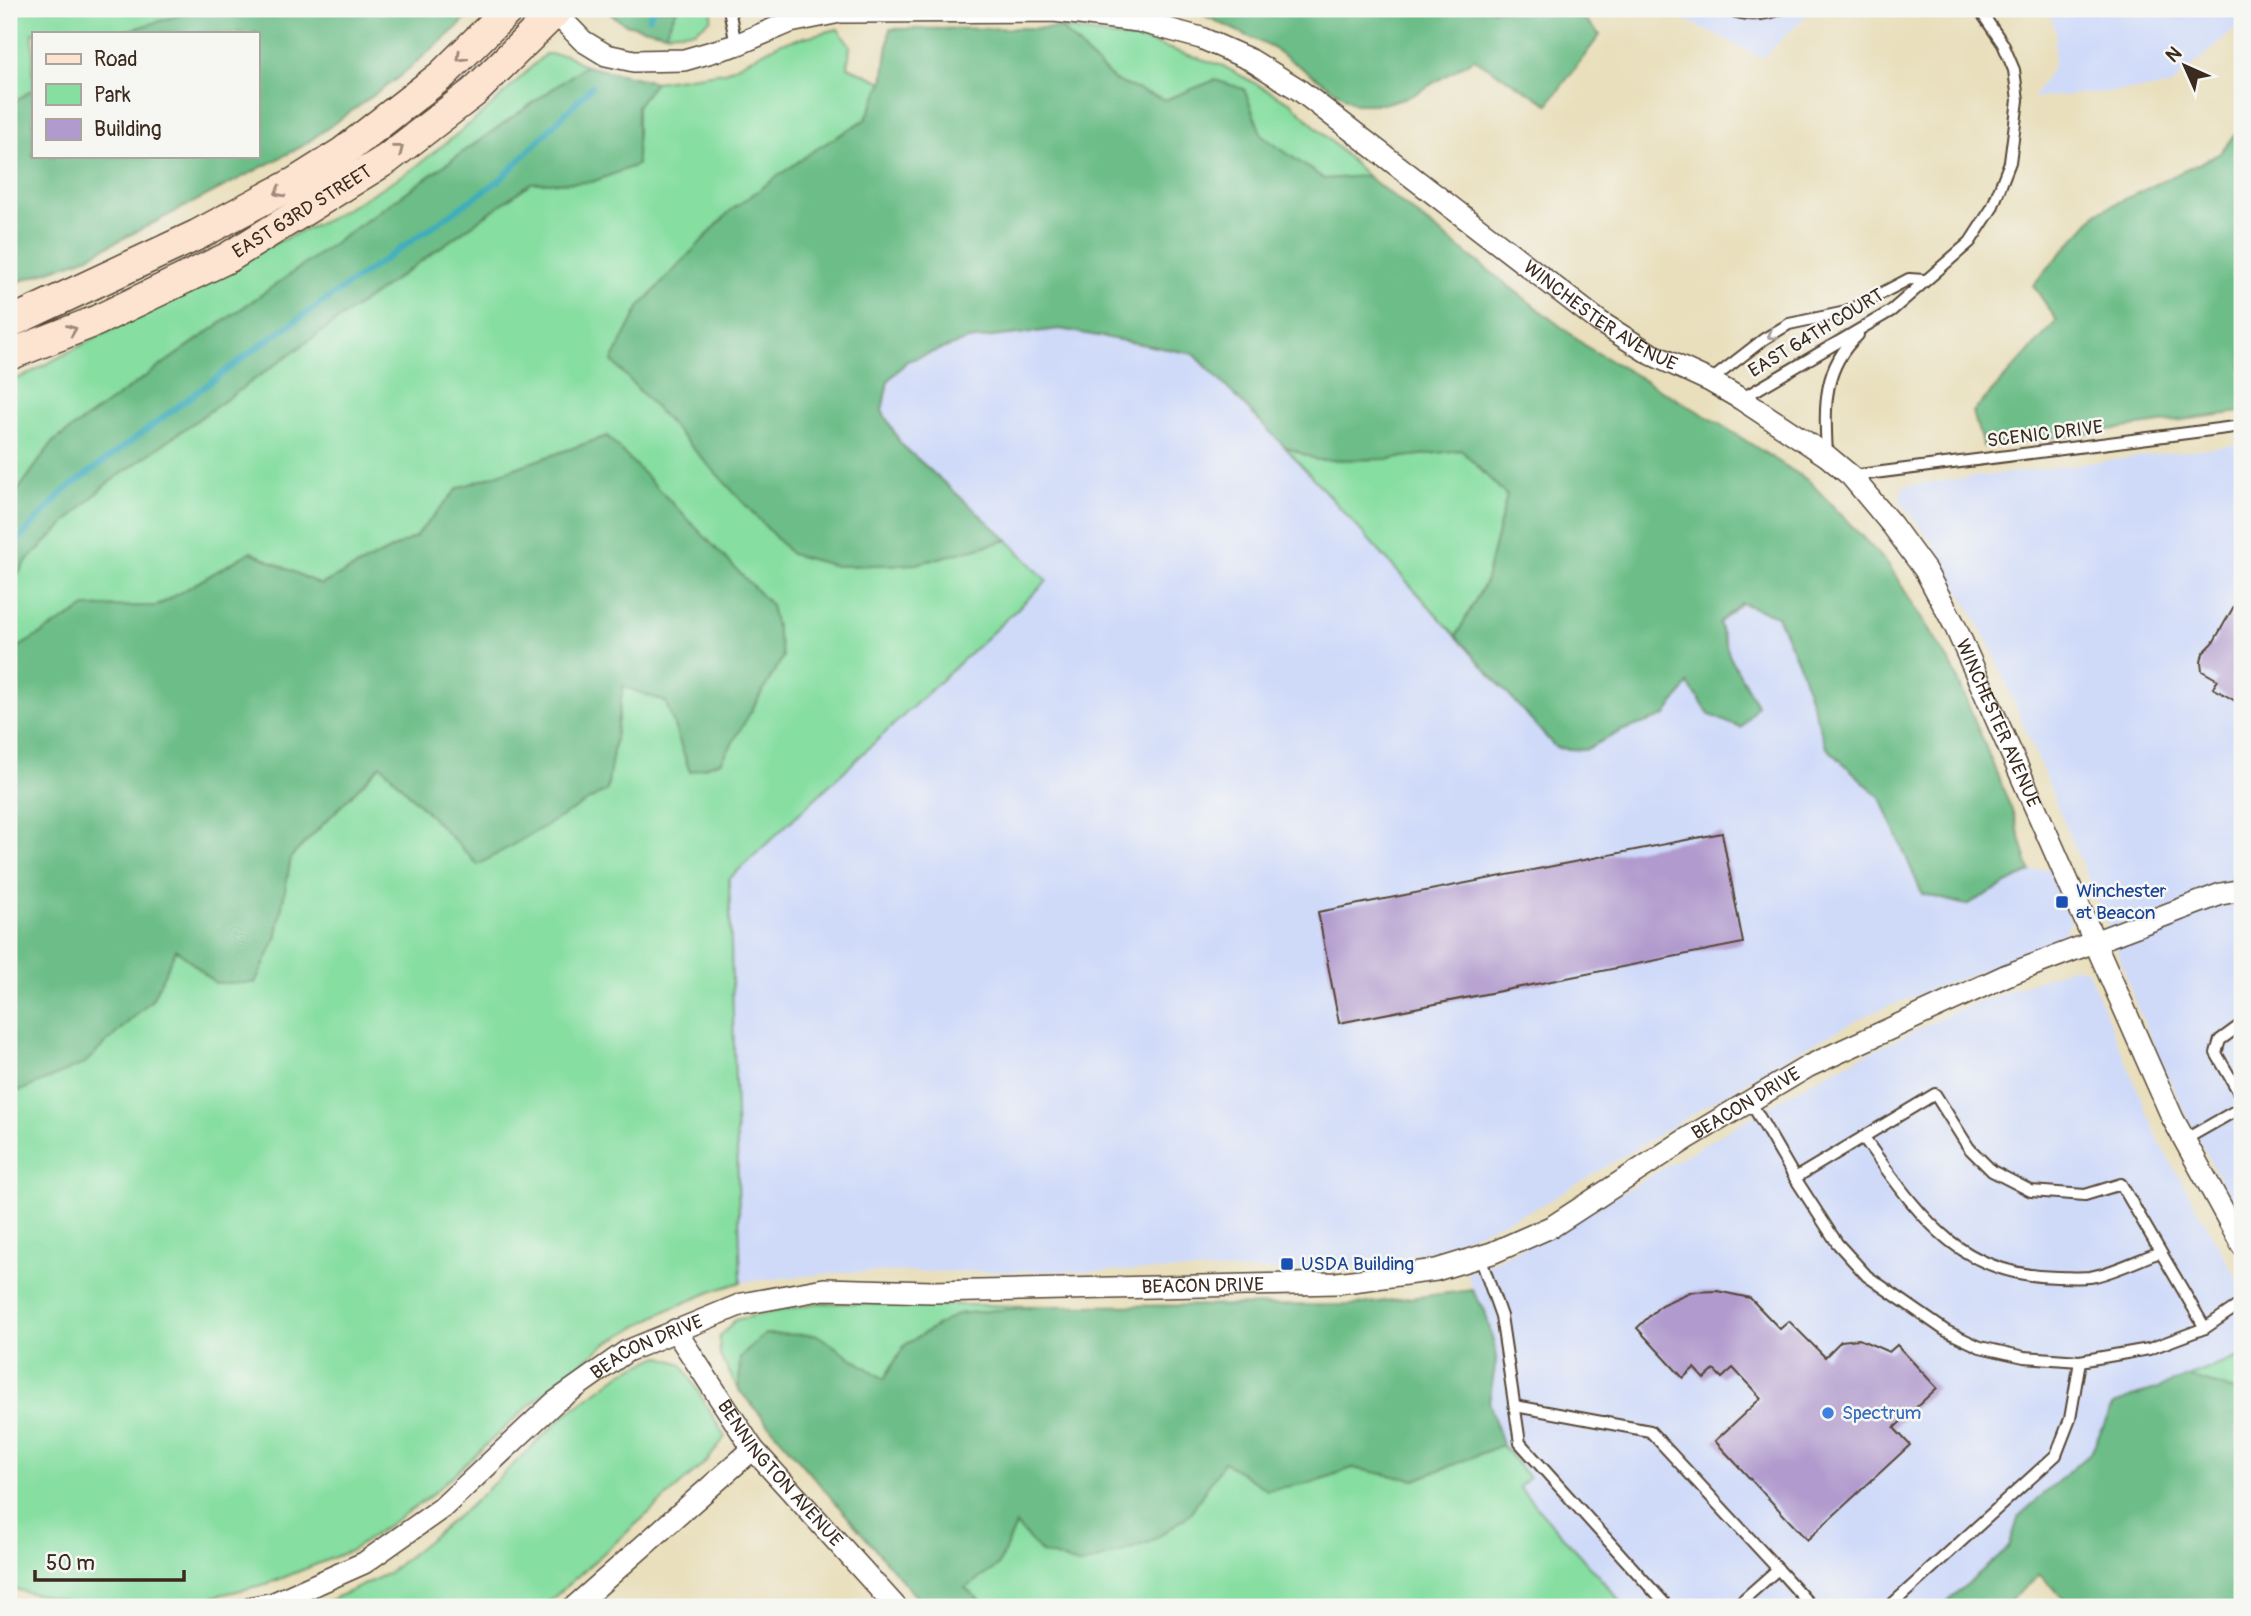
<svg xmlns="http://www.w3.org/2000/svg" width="2251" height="1616" font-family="Pangolin,sans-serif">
<rect width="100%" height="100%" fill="#f6f6f2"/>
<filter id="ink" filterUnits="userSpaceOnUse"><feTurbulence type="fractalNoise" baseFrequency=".0143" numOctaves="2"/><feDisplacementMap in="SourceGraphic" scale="14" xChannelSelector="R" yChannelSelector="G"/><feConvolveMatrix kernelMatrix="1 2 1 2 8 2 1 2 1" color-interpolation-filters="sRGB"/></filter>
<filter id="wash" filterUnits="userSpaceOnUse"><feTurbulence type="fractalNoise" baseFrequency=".00686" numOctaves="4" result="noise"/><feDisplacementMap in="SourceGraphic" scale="28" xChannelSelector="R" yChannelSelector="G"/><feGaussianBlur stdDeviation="1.57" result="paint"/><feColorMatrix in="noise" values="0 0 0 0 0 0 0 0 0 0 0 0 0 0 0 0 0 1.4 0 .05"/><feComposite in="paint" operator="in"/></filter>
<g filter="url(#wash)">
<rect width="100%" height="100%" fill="#e9dfbc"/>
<g fill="#cfdaf9">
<polygon points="1657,9 1813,9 1762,58 1679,17"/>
<polygon points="2049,9 2242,9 2242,23 2169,87 2033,98 2053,66 2056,34"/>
<polygon points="1060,329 1194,354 1284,446 1556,748 1585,750 1621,731 1665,716 1688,683 1710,715 1757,705 1730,657 1719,623 1741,603 1776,616 1799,664 1826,747 1881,798 1922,894 1966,905 2030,872 2048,868 2071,921 2063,935 2019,956 1871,1013 1792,1054 1542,1205 1436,1250 1338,1270 848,1272 741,1282 729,879 1047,581 1008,540 901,444 882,411 888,381 907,361 968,340"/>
<polygon points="2242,444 2242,1223 2182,1107 2136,1005 2119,954 1991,647 1934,545 1900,500 1903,486"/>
<polygon points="2073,967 2087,969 2161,1145 2242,1287 2242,1356 2114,1404 2091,1452 2019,1516 2010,1547 1941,1607 1626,1607 1519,1487 1528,1478 1502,1445 1489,1401 1497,1356 1485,1311 1472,1290 1467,1273 1539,1241 1819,1077 1953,1012"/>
</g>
<g fill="#86dea1" stroke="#608460" stroke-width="2">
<polygon points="9,9 202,9 119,33 33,33 33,89 9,106"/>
<polygon points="677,9 713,9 711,19 695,31 665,33"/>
<polygon points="1060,28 1145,41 1223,66 1291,103 1367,176 1324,179 1262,136 1244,89 1215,80 1165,100 1115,81"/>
<polygon points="838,29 850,45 848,67 883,82 866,119 810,153 836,566 916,564 1008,540 1047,581 729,879 741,1282 713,1291 665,1311 605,1344 523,1411 428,1498 352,1550 270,1583 170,1607 70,1602 9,1588 9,1087 20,1091 152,1000 176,948 215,983 276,939 291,857 381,764 607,790 623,685 666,702 690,772 783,657 459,488 415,537 320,585 250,552 157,606 86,607 9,653 9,588 28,559 104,486 531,183 592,182 637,106 655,82 725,72 781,43"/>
<polygon points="545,54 567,55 585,66 53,442 9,503 9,381 24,376 260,250 329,219 413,169 486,111"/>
<polygon points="1284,446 1317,460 1388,459 1461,450 1507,496 1485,583 1456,636"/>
<polygon points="817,1303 1041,1306 957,1314 905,1345 884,1379 817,1335 740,1357 739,1390 720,1356 719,1338 735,1320"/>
<polygon points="659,1356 682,1364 725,1437 708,1460 543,1607 316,1607 387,1574 470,1506 564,1416 623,1372"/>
<polygon points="2242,1356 2242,1392 2187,1377"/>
<polygon points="1502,1445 1529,1478 1519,1487 1626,1607 988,1607 964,1588 998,1566 1016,1525 1042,1553 1188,1516 1224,1462 1314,1482 1352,1468 1415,1480"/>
</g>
<g fill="#6cbd87" stroke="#547452" stroke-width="2">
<polygon points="202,9 474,9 461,24 399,77 301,147 83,259 9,285 9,106 33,89 33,156 257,156 257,33 119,33"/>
<polygon points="603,9 677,9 665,33 625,24"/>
<polygon points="1185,9 1580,9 1578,12 1600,35 1548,104 1474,59 1413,95 1383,104 1355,104 1271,47 1195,11"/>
<polygon points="1060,28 1115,81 1165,100 1215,80 1244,89 1262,136 1324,179 1367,176 1587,347 1718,423 1809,481 1888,564 1953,668 2013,813 2030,872 1966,905 1922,894 1881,798 1826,747 1799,664 1777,616 1741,603 1719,623 1730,657 1757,705 1741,728 1710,715 1688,684 1665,716 1621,731 1585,750 1556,748 1456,636 1485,583 1507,496 1461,450 1388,459 1317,460 1284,446 1194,354 1060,329 968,340 907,361 888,381 882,411 901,444 1008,540 916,564 836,566 791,554 612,361 640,306 730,211 810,153 866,119 883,82 890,29"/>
<polygon points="585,66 655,82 637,106 637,165 592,182 531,183 104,486 28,559 9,588 9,503 53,442"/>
<polygon points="2242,125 2242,412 1983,447 1973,412 2057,321 2033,285 2098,212 2219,154"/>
<polygon points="607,436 771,605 783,657 722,761 690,772 666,702 623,686 607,790 478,865 381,765 291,857 276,939 255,983 215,983 176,949 152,1000 84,1064 20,1091 9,1087 9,653 86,607 157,606 251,552 321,585 415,537 458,488"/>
<polygon points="1472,1290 1485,1311 1497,1356 1489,1401 1502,1445 1415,1480 1352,1468 1314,1482 1267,1490 1224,1462 1188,1516 1150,1542 1082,1565 1042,1553 1016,1525 998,1566 965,1588 988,1607 925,1607 739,1390 740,1357 765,1334 817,1335 884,1379 905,1345 957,1314 1041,1306 1354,1305"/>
<polygon points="2187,1377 2242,1392 2242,1607 2153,1607 2147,1601 2139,1607 2072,1607 2040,1575 2003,1607 1941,1607 2009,1547 2019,1516 2091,1452 2114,1404"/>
</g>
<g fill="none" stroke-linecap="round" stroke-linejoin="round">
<g stroke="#3eadbb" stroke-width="6">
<polyline points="649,18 653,9"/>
<polyline points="9,550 64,491 262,344 500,180 592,86"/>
</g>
</g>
<g id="blocks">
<g fill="#b19acd">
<polygon points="2242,592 2242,694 2237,702 2213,688 2218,680 2202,671 2201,662 2203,653 2213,643"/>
<polygon points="1722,833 1743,943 1339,1023 1318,912"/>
<polygon points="1717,1291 1750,1298 1780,1329 1789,1321 1825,1357 1841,1341 1859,1339 1889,1352 1897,1345 1937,1388 1894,1428 1910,1445 1807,1540 1715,1441 1761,1398 1733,1368 1722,1378 1714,1370 1704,1379 1694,1368 1683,1378 1637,1328 1661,1305 1690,1292"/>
</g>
</g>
</g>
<g filter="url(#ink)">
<use href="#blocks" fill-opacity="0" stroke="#554536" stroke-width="2"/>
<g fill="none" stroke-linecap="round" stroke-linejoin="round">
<defs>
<g id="service">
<polyline points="729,9 736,45"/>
<path d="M1727,9C1745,16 1763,16 1781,9"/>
<polyline points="1710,381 1764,339 1789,324 1846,312 1909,279 1925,280"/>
<polyline points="1741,399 1891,311 1970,242 1992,208 2010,162 2018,100 2014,70 2003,44 1979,9"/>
<path d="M1827,456C1825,410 1821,369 1858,335"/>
<polyline points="1851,476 2242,426"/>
<polyline points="2242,1024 2220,1040 2216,1053 2242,1098"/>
<polyline points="1750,1101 1795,1178 1837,1243 1867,1276 1946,1331 1980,1347 2024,1357 2080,1361 2149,1349 2205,1328 2242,1303"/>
<path d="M1863,1137C1917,1211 1955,1276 2057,1277C2068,1277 2079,1278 2090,1277C2110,1274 2140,1259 2160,1252"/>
<polyline points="2184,1140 2242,1107"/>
<polyline points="1795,1178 1935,1094 1969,1148 1992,1171 2031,1191 2085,1195 2121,1184 2205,1328"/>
<polyline points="1480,1257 1501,1316 1520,1443 1668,1607"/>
<polyline points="1515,1406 1650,1431 1778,1569 1735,1607"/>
<polyline points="1778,1569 1812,1607"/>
<polyline points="1889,1607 2056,1455 2070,1419 2080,1361"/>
</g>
<g id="minor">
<path id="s1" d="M552,9L583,41L606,55L634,61L684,60L736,45L790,22L840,12L1054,11L1138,21L1201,38L1251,60L1298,89L1600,322L1649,353L1710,381L1741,399L1827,456L1851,476L1892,525L1925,570L1955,626L2173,1119L2242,1245"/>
<path id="s2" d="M675,1330L753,1449L896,1607"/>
<path id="s3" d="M253,1607L274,1603L364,1563L442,1508L555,1402L627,1351L742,1304L824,1289L932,1292L1337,1283L1436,1270L1492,1253L1553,1226L1688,1138L1809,1066L2007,975L2221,894L2242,890"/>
<polyline points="574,1607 753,1449"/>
</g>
<g id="secondary">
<polyline points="9,323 197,235 296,182 342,153 442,75 509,9"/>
<path id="s4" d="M9,355L96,321L229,257L387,159L474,92L558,9"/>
</g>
</defs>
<use href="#service" stroke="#554536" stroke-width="14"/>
<use href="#minor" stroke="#554536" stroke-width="24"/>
<use href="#secondary" stroke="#554536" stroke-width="33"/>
<use href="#service" stroke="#fff" stroke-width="10"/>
<use href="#minor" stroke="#fff" stroke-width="21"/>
<use href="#secondary" stroke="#fde4d1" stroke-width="30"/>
</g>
<defs><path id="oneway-chevron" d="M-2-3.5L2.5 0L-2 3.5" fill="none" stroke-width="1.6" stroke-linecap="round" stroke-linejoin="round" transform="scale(1.75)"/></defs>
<g stroke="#9c8778">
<use href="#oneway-chevron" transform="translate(461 57) rotate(135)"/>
<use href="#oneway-chevron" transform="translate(399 149) rotate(-38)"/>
<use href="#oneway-chevron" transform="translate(279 192) rotate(152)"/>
<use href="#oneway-chevron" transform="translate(72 330) rotate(-22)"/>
</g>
<use stroke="#a79f9a" href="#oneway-chevron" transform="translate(1772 335) rotate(148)"/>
</g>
<g fill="#1a4fb4" stroke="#f6f6f2" stroke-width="2.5">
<rect x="2055" y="895" width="14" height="14" rx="3.5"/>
<rect x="1280" y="1257" width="14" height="14" rx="3.5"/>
</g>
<circle fill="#3f7fe0" stroke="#f6f6f2" stroke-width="2.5" cx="1828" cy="1413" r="7"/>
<g text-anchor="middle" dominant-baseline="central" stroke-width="5" stroke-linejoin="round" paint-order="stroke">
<g font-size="19" fill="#3b2a1e" stroke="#f6f6f2">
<text stroke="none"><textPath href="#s4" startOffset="327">EAST 63RD STREET</textPath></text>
<text stroke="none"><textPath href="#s1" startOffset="1166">WINCHESTER AVENUE</textPath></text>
<text transform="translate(1816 333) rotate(-31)">EAST 64TH COURT</text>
<text transform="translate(2045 434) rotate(-7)">SCENIC DRIVE</text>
<text stroke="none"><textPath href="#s1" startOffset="1754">WINCHESTER AVENUE</textPath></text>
<text stroke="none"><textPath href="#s3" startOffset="1633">BEACON DRIVE</textPath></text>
<text stroke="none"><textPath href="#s3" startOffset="1045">BEACON DRIVE</textPath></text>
<text stroke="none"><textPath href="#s3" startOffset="478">BEACON DRIVE</textPath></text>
<text stroke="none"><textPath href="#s2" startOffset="178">BENNINGTON AVENUE</textPath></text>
</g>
<g font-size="19" fill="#164399" stroke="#f6f6f2" text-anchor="start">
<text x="2076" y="891">Winchester<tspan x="2076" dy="22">at Beacon</tspan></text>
<text x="1301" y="1264">USDA Building</text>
</g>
<g font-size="19" fill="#366cbe" stroke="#f6f6f2" text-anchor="start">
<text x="1842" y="1413">Spectrum</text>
</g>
</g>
<rect width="2251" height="1616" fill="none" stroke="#f6f6f2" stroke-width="35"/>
<rect x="32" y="32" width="228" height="126" fill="#f6f6f2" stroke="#aba49d" stroke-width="2"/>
<rect x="46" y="54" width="35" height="10" fill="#fde4d1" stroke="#aba49d" stroke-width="2"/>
<text x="94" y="66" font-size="21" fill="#3b2a1e">Road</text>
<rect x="46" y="84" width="35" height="21" fill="#86dea1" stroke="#aba49d" stroke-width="2"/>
<text x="94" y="102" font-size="21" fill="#3b2a1e">Park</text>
<rect x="46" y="119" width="35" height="21" fill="#b19acd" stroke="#aba49d" stroke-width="2"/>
<text x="94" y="136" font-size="21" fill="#3b2a1e">Building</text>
<g transform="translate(2185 66) rotate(315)" stroke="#f6f6f2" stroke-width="5" paint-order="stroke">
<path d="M0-5L12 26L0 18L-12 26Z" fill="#3b2a1e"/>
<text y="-10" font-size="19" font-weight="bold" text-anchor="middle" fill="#3b2a1e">N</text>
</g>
<path d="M35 1570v10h149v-10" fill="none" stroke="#3b2a1e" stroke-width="3.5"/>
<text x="46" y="1570" font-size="21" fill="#3b2a1e" stroke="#f6f6f2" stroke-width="5" paint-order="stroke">50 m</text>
</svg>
